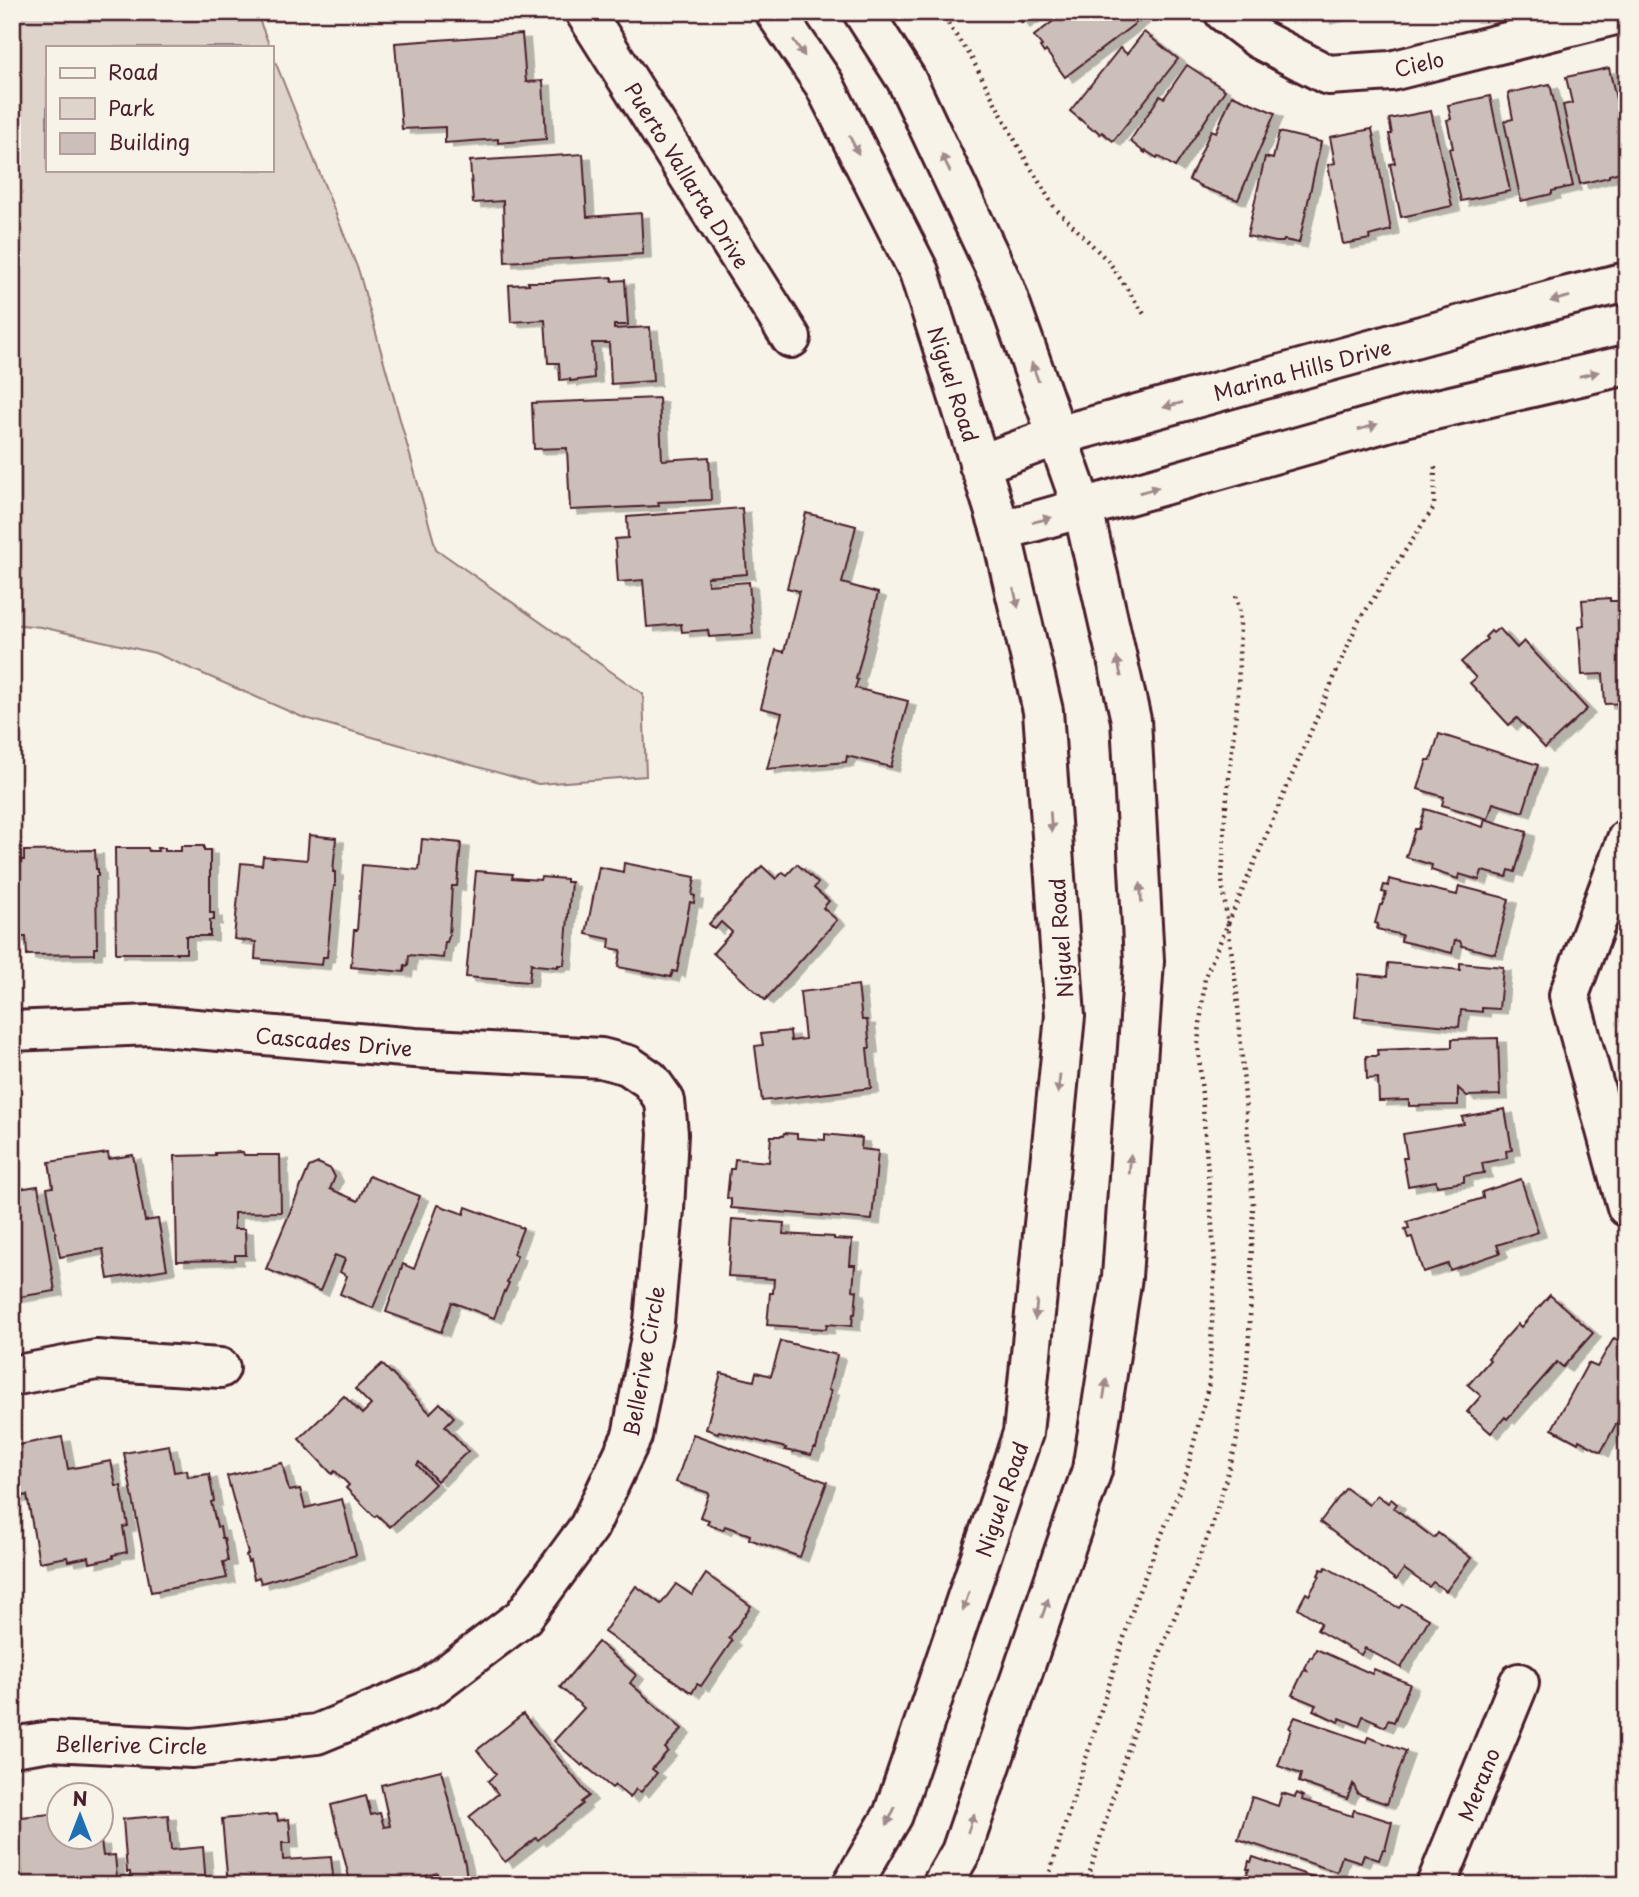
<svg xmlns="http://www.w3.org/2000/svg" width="1639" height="1897" font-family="'Playpen Sans',sans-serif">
<defs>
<filter id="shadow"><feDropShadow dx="8" dy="4.5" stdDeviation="0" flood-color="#0004"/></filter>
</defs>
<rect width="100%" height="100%" fill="#f7f3e8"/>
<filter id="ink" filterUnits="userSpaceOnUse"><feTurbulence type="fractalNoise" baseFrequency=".0143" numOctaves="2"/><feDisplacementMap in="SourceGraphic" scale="14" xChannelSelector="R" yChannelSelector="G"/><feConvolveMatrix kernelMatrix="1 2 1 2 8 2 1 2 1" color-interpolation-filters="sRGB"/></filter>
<g filter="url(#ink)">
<polygon fill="#ded4cc" stroke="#947a7c" stroke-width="2" points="12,12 256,12 270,47 47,47 47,170 271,170 271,51 359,272 436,549 643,694 646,776 538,784 302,717 155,653 41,627 12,624"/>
<g fill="#ccbfb9" stroke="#4a1f2b" stroke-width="2" filter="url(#shadow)">
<polygon points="1016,12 1040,12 1022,23"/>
<polygon points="1065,12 1136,12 1141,19 1065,77 1046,51 1044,53 1040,47 1042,46 1034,36"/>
<polygon points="1321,12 1355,12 1323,19"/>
<polygon points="1144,32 1178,59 1113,141 1102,132 1100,134 1095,129 1093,130 1070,111 1120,48 1127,54"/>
<polygon points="522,34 526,82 543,81 546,139 498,143 498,139 445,143 445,127 402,129 395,43"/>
<polygon points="1187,65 1225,90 1175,167 1158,156 1157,158 1146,151 1145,153 1130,141 1160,96 1164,98"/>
<polygon points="1609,68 1627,147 1627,170 1609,175 1609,177 1580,184 1563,105 1572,103 1566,77"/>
<polygon points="1550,84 1573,186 1552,191 1552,194 1521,201 1504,121 1513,119 1508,93"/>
<polygon points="1232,95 1275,113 1238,200 1201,187 1201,186 1189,180 1211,130 1216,132"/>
<polygon points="1490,96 1510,191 1461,201 1449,149 1453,148 1447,120 1451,119 1448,105"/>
<polygon points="1431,111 1452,206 1401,217 1390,164 1395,163 1389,134 1392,134 1389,119"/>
<polygon points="1372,129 1391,230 1369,236 1370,239 1343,244 1328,165 1335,163 1330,137"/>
<polygon points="1279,132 1321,142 1299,243 1284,240 1283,242 1276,242 1247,236 1265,157 1273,159"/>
<polygon points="583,154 587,217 641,213 643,254 505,262 503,201 473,203 470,161"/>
<polygon points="612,277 612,281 625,280 628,325 614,325 614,329 650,327 653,381 611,384 609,343 592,343 594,378 570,381 570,379 560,380 559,363 548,363 545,320 511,322 509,285 529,284 528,282 554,282 554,281"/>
<polygon points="659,398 662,460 709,457 711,500 658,502 659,506 570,510 567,448 534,449 532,403"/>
<polygon points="742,508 747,574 707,577 708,585 749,582 753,634 709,637 708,630 682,632 681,624 647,627 643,580 618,582 615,539 628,538 627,517"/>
<polygon points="806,513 856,526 842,583 878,593 856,679 858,680 855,688 908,701 891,767 847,756 846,762 767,769 782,713 761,708 776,650 784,652 799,591 787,588"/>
<polygon points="1610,598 1610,601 1627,601 1627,703 1605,704 1603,674 1582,675 1579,626 1584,625 1582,600"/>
<polygon points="1499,628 1517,648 1524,641 1587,709 1545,748 1517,718 1509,725 1470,683 1476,678 1461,662 1487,639 1485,637 1491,631 1493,633"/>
<polygon points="1439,734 1538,765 1523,812 1493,803 1488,819 1442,805 1444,797 1418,789 1427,760 1431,760"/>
<polygon points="1425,809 1483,827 1485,819 1527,832 1515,872 1509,870 1507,877 1482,871 1479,880 1459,874 1458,879 1431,870 1432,865 1406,857 1415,829 1419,829"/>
<polygon points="309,835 336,838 333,872 335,872 335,886 334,886 327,957 323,957 322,965 255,959 256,942 234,939 241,863 262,865 263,856 307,860"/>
<polygon points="422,839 461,843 457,886 452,886 449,936 447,942 445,942 443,958 409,955 408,966 405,965 404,972 351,967 354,930 357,930 362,865 419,870"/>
<polygon points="181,846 204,846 204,850 210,850 210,913 214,913 214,920 210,920 210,936 186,936 186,953 116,953 115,848 148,848 149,851 158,851 157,848 165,848 165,851 181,851"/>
<polygon points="95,850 96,869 98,869 98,876 96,876 97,948 94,948 94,954 27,955 26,937 12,937 12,860 24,860 24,851"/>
<polygon points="624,863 695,877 692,895 695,896 694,903 690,902 677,972 673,971 671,977 618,967 621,950 609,948 610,939 586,934 599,867 623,872"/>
<polygon points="797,864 818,883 814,888 829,901 823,908 837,920 765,1000 713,953 732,932 721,922 715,929 709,924 762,866 776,879 783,872 787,875"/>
<polygon points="476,871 513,874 512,878 540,880 541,877 566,879 566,882 571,882 564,965 558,965 558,967 535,965 531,963 529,982 466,977"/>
<polygon points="1389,879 1457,895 1459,886 1509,899 1495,954 1462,946 1460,941 1455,940 1452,953 1401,941 1402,935 1377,929 1378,924 1375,923 1380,905 1382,905 1386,893 1382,892 1384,885 1388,886"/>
<polygon points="1388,963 1460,970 1460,963 1503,967 1499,1009 1482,1008 1482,1012 1461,1010 1459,1027 1355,1017 1359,974 1387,977"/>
<polygon points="858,985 862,1020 867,1020 870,1048 867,1048 871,1088 762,1101 755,1046 763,1045 761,1034 790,1031 791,1041 805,1039 800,992"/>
<polygon points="1498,1038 1500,1095 1467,1096 1458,1088 1458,1105 1409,1106 1409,1100 1379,1101 1378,1078 1367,1079 1366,1056 1378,1056 1377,1050 1452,1047 1452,1039"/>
<polygon points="1505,1109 1512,1150 1506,1151 1507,1158 1482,1163 1484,1173 1464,1176 1464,1182 1437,1186 1436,1181 1408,1186 1403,1158 1407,1158 1403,1134 1464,1124 1462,1117"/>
<polygon points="784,1133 797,1134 797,1138 825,1140 825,1134 862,1138 861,1149 878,1151 872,1220 731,1208 731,1199 727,1198 730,1169 734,1169 735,1159 769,1162 771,1136 783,1136"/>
<polygon points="243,1152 244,1155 280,1155 281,1212 234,1213 234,1229 245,1229 246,1255 235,1255 235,1260 177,1261 175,1156 215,1155 215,1153"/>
<polygon points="108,1153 109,1159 133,1155 145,1221 158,1219 167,1269 108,1279 103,1249 60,1257 47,1188 53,1187 49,1162"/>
<polygon points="318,1163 331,1169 335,1177 330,1189 358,1201 369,1176 420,1196 373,1308 340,1294 347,1276 340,1272 345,1259 335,1255 320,1291 266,1269 309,1167"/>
<polygon points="1521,1179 1538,1232 1497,1245 1500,1253 1450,1270 1448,1264 1423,1272 1412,1237 1408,1238 1405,1229 1409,1228 1407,1222 1483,1198 1482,1192"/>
<polygon points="38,1186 55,1291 12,1298 12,1190"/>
<polygon points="438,1205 464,1214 466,1207 523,1228 513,1254 517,1256 507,1282 509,1283 505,1292 504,1291 494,1318 452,1302 441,1332 386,1312 403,1264 414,1269"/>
<polygon points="732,1219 784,1223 783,1234 834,1237 834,1239 852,1240 850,1265 855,1265 853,1290 857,1291 855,1314 853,1314 852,1326 827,1324 826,1329 767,1325 770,1293 773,1293 774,1279 728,1276"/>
<polygon points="1550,1295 1593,1333 1563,1367 1557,1362 1507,1419 1505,1417 1491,1433 1467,1412 1481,1396 1468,1385 1490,1360 1488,1358 1518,1324 1521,1327"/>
<polygon points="1614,1338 1627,1345 1627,1404 1601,1452 1579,1440 1578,1443 1552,1429 1588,1363 1597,1367"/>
<polygon points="781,1341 837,1355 828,1390 831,1391 816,1448 814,1448 811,1455 795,1451 794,1452 785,1450 786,1448 719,1431 718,1433 706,1429 721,1373 754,1381 756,1372 771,1376"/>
<polygon points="382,1364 430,1413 440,1403 454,1417 445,1426 468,1451 437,1481 419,1462 417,1465 435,1484 390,1527 377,1515 375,1517 346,1488 349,1485 335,1471 332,1474 299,1439 344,1396 362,1414 371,1405 355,1389"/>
<polygon points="693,1434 827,1482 800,1557 749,1539 750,1535 725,1526 723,1530 707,1524 709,1520 700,1517 709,1493 676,1482"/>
<polygon points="62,1437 68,1469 111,1461 116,1486 121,1486 128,1526 123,1527 127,1552 113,1555 113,1558 90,1563 89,1557 68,1561 67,1557 39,1562 27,1495 15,1498 12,1485 12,1446"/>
<polygon points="169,1445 174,1472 187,1470 188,1477 209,1474 214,1501 211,1502 217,1527 220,1527 222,1538 224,1538 228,1561 223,1562 227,1578 151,1592 124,1453"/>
<polygon points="282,1463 289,1491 300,1489 305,1508 342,1499 356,1555 261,1583 259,1577 254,1579 250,1561 248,1562 246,1555 248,1554 227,1476"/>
<polygon points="1346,1488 1369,1505 1377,1495 1388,1503 1391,1499 1397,1504 1394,1508 1434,1538 1438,1533 1471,1558 1446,1591 1433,1582 1429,1587 1404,1569 1396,1580 1320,1522"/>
<polygon points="1326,1567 1399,1608 1402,1604 1429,1619 1401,1668 1365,1648 1361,1655 1317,1630 1321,1623 1298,1608 1306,1593 1309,1595 1320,1576 1318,1575 1321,1569 1324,1570"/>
<polygon points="706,1574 751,1606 729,1638 732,1641 701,1686 697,1684 692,1693 604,1632 636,1586 661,1604 676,1584 692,1595"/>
<polygon points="598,1642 636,1675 630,1683 682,1729 665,1748 668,1751 652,1769 657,1773 641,1792 636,1789 630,1798 615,1785 612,1788 583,1764 582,1766 554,1741 584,1708 560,1687"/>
<polygon points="1316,1649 1372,1674 1374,1669 1410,1684 1394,1722 1388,1720 1385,1727 1376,1723 1377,1722 1363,1716 1359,1726 1340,1718 1338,1722 1313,1710 1316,1705 1292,1695 1304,1670 1307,1671 1305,1668 1310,1657 1312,1658"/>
<polygon points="523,1714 589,1796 581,1802 583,1804 538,1840 536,1838 505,1862 469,1817 498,1794 488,1781 496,1774 477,1750"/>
<polygon points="1295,1717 1366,1742 1368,1737 1406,1751 1387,1804 1358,1794 1353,1784 1347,1799 1299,1782 1301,1774 1278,1766 1291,1729 1289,1728"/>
<polygon points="441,1770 465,1864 467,1878 463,1885 440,1885 437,1873 407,1881 408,1885 351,1885 331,1805 366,1796 371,1815 380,1813 384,1827 390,1826 381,1785"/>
<polygon points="1282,1793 1295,1797 1297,1793 1303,1796 1302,1800 1352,1816 1354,1810 1392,1822 1385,1850 1383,1849 1379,1860 1364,1855 1361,1862 1342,1856 1337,1872 1238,1839 1252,1797 1278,1806"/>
<polygon points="60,1813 60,1838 66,1838 67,1844 101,1841 103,1856 115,1855 117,1878 119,1878 120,1885 23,1885 21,1867 12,1868 12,1818"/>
<polygon points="277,1814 278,1821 289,1819 291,1843 282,1843 283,1860 331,1857 334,1885 228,1885 222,1819"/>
<polygon points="168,1815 171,1850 203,1847 206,1885 131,1885 130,1872 127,1872 123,1819"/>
<polygon points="1253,1857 1319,1879 1320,1876 1347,1885 1243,1885 1249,1869 1247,1869 1249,1861 1251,1862"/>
</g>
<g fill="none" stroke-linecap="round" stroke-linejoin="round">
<defs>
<g id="minor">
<polyline points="585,12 791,338"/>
<polyline points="1224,12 1259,39 1328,75 1391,71 1627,12"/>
<polyline points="979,465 1057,436 1556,299 1627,282"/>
<polyline points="1001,531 1408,416 1627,365"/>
<polyline points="1627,839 1569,995 1627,1207"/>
<polyline points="12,1031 150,1025 415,1048 601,1058 628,1065 650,1080 665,1101 668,1134 664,1209 654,1322 632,1436 589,1527 523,1617 429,1688 317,1734 192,1748 51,1741 12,1747"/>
<polyline points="12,1376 96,1360 220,1368"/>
<polyline points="1436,1885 1519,1683"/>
</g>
<g id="major">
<polyline points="775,12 824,84 919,272 1001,531 1043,711 1065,1016 1023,1433 893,1815 852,1885"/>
<polyline points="863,12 906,79 1005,289 1083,509 1131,720 1144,961 1122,1277 1092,1470 961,1852 942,1885"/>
</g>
</defs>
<use href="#minor" stroke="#4a1f2b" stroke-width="44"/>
<use href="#major" stroke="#4a1f2b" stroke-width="44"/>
<g stroke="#4a1f2b" stroke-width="4.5" stroke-dasharray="2 5" stroke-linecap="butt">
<polyline points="940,12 970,55 1019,148 1054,207 1109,262 1144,314"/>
<polyline points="1046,1885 1137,1596 1186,1474 1209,1383 1215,1264 1198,1043 1205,977 1358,622 1434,507 1435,463"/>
<polyline points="1086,1885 1124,1760 1162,1648 1212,1526 1236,1445 1246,1378 1250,1320 1253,1204 1237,993 1222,881 1225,815 1238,694 1240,625 1239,607 1236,596"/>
</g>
<use href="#minor" stroke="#f7f3e8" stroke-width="38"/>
<use href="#major" stroke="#f7f3e8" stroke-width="38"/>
</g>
<defs><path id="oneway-solid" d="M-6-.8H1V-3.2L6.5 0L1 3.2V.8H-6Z" transform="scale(1.75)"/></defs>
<g fill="#a0898a">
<use href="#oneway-solid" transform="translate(799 48) rotate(56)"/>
<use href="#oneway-solid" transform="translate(854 145) rotate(63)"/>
<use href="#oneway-solid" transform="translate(946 163) rotate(-115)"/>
<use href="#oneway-solid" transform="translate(1560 299) rotate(166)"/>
<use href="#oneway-solid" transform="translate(1035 372) rotate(-110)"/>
<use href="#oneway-solid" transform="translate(1589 374) rotate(-13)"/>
<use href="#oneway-solid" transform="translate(1173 405) rotate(165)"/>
<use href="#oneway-solid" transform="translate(1368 427) rotate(-16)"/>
<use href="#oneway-solid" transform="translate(1149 490) rotate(-16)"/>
<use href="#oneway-solid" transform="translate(1042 520) rotate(-15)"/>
<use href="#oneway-solid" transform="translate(1016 598) rotate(77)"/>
<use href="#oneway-solid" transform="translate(1119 667) rotate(-103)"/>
<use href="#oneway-solid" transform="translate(1051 822) rotate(86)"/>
<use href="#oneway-solid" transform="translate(1141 893) rotate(-93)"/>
<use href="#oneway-solid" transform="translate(1059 1084) rotate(96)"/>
<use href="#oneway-solid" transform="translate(1130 1164) rotate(-86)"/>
<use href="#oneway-solid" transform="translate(1036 1310) rotate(96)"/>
<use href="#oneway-solid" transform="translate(1105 1389) rotate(-81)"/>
<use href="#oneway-solid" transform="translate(966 1601) rotate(109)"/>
<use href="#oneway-solid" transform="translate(1045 1608) rotate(-71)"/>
<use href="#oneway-solid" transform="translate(891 1816) rotate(115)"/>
<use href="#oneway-solid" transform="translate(971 1823) rotate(-71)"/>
</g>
</g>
<g text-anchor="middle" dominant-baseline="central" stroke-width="5" stroke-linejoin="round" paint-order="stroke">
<g font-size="21" fill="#4a1f2b" stroke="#f7f3e8">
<text transform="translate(1419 63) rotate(-13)">Cielo</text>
<text transform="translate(688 175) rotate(58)">Puerto Vallarta Drive</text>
<text transform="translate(1302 369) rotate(-15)">Marina Hills Drive</text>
<text transform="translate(954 384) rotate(72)">Niguel Road</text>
<text transform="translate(1060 938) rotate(-94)">Niguel Road</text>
<text transform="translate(334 1041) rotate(5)">Cascades Drive</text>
<text transform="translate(643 1361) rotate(-80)">Bellerive Circle</text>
<text transform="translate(1001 1499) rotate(-71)">Niguel Road</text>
<text transform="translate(131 1744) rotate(1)">Bellerive Circle</text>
<text transform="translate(1478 1784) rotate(-68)">Merano</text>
</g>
</g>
<rect width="1639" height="1897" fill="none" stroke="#f7f3e8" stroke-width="42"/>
<rect x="21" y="21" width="1597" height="1855" fill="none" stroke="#4a1f2b" stroke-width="2.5" filter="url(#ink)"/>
<rect x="46" y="46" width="228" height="126" fill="#f7f3e8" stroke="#b29e9c" stroke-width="2"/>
<rect x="60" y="68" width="35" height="10" fill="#f7f3e8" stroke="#b29e9c" stroke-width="2"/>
<text x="108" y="80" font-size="21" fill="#4a1f2b">Road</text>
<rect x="60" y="98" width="35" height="21" fill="#ded4cc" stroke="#b29e9c" stroke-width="2"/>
<text x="108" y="116" font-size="21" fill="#4a1f2b">Park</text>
<rect x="60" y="133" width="35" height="21" fill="#ccbfb9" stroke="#b29e9c" stroke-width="2"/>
<text x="108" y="150" font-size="21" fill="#4a1f2b">Building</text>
<g transform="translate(80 1816)"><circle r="33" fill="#f7f3e8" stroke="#b29e9c" stroke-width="2"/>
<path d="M0-5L12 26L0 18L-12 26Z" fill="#1f6fb2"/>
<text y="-10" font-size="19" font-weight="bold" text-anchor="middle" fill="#4a1f2b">N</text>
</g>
</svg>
